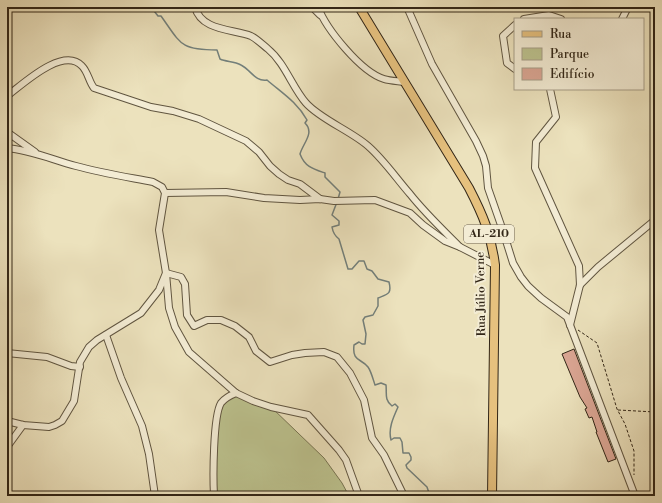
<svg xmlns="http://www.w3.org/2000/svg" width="662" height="503" font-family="'Libre Bodoni',serif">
<rect width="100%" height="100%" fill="#ece2bd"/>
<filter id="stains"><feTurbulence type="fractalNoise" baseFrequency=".005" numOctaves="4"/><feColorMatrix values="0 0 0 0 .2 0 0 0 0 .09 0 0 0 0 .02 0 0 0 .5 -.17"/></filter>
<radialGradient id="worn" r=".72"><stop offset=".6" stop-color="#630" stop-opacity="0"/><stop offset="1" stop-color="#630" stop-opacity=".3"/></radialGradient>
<polygon fill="#bcc28e" stroke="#777452" points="236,393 271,407 324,458 342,483 349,496 214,496 213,476 221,403"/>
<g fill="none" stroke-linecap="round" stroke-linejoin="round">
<g stroke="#737f7a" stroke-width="1.5">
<path d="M151,7L158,16H161C181,44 180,50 217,50L220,59C226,62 234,61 241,65C251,70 255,82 267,80C282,93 297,102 307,120L305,123C315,133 303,143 300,154C305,167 313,169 325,173V177L340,192L338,199"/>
<path d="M337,202L332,215L339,221V225L332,227C333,233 335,236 339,239L348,269H352L359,261H364L367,269L372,271L378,279L389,282C392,294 388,294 378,298V306L373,315L365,317L363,320L366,334L365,344H362L359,342L354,345C352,362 361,358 368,367C371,371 373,379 375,385L381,383L386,385C387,393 384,400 392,406L395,404L398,407C393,418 388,429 391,440L394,438H400L402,442L403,453H409L411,457V460L406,465L407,468L427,487L430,496"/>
</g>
</g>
<polygon fill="#daa593" stroke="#322617" points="574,349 616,459 608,462 596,432 597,432 592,417 589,418 585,409 587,408 580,397 562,354"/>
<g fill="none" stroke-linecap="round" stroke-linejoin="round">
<defs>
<g id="minor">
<path d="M195,7C201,31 233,29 251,36C257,39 263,45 268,49C285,63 292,87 306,103C320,119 351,131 368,146C384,160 396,178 410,194C425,213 443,230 460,247"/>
<polyline points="312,7 320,15"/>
<path d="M318,7C326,29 361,72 384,79C390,81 398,81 405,82"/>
<polyline points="407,7 432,64 476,141 483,156 486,166 488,188 502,228 513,263 521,277 528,286 541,298 567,317 635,496"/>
<polyline points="524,19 549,15 561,19"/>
<polyline points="622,19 628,7"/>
<polyline points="515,25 503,36 507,63 515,69"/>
<polyline points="550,89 556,117 536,142 535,168 579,266 580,285 570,325"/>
<path d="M7,96C23,84 63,46 82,66C88,72 89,82 94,88L151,107L173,111L199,119L246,141L259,152L270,166L279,174L288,180L300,184L320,199"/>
<polyline points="7,132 35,152"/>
<path d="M7,148C31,150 53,160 76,166C101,173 127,177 153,182L162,187L165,193L159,230L166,273L169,308L175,327L189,352L236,393L253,401L271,407L308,415L339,450L346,460L359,496"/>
<polyline points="165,193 226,192 264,198 300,200 320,199 334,201 375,200 410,213 423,225 445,241 460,247 495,265"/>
<polyline points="580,285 598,267 655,220"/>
<polyline points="106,335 121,378 142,426 149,454 155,496"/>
<polyline points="7,353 47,357 71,366 80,367"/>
<polyline points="7,421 23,425 49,427 55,425 62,421 74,401 80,362 89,347 97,340 141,313 159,290 166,273 181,277 185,284 187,315 194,326 207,320 221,320 235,326 249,337 256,351 270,362 292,355 305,353 324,352 337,357 350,373 364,400 372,438 384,455 404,496"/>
<polyline points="7,447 23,425"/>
<path d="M214,496C213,478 213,416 221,403C225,398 231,395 236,393"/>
</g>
<path id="major" d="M359,7L469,188C483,215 491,234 495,265L492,496"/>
</defs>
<use href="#minor" stroke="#605540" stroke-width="8"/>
<use href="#major" stroke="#322617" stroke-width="10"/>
<g stroke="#322617" stroke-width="1" stroke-dasharray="3 2" stroke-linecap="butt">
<polyline points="578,330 597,343 617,409 625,424 634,451 634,475"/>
<polyline points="618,410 655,412"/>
</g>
<use href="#minor" stroke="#f3ecd4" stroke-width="6"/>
<use href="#major" stroke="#e6c17e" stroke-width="8"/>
</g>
<g text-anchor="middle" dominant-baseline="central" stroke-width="4" stroke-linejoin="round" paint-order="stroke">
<rect fill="#f3ecd4" stroke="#6c6150" stroke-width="1" x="464" y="225" width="50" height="18" rx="3"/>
<g font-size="11" font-weight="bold" fill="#322617">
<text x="489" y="234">AL-210</text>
</g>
<g font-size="12" fill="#322617" stroke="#f3ecd4">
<text transform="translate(481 294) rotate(-91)">Rua Júlio Verne</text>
</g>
</g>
<rect width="662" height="503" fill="none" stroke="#ece2bd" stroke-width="24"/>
<rect x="8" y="8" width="646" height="487" fill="none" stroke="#322617" stroke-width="2"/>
<rect x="12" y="12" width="638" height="479" fill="none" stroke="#322617"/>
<rect x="514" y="18" width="130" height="72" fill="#f3ecd4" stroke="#a69d88"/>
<rect x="522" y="31" width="20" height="6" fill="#e6c17e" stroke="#a69d88"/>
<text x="550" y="38" font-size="12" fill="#322617">Rua</text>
<rect x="522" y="48" width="20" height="12" fill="#bcc28e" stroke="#a69d88"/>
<text x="550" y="58" font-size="12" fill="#322617">Parque</text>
<rect x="522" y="68" width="20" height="12" fill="#daa593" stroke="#a69d88"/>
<text x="550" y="78" font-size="12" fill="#322617">Edifício</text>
<rect width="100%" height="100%" filter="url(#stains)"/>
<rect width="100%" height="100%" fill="url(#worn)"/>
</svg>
